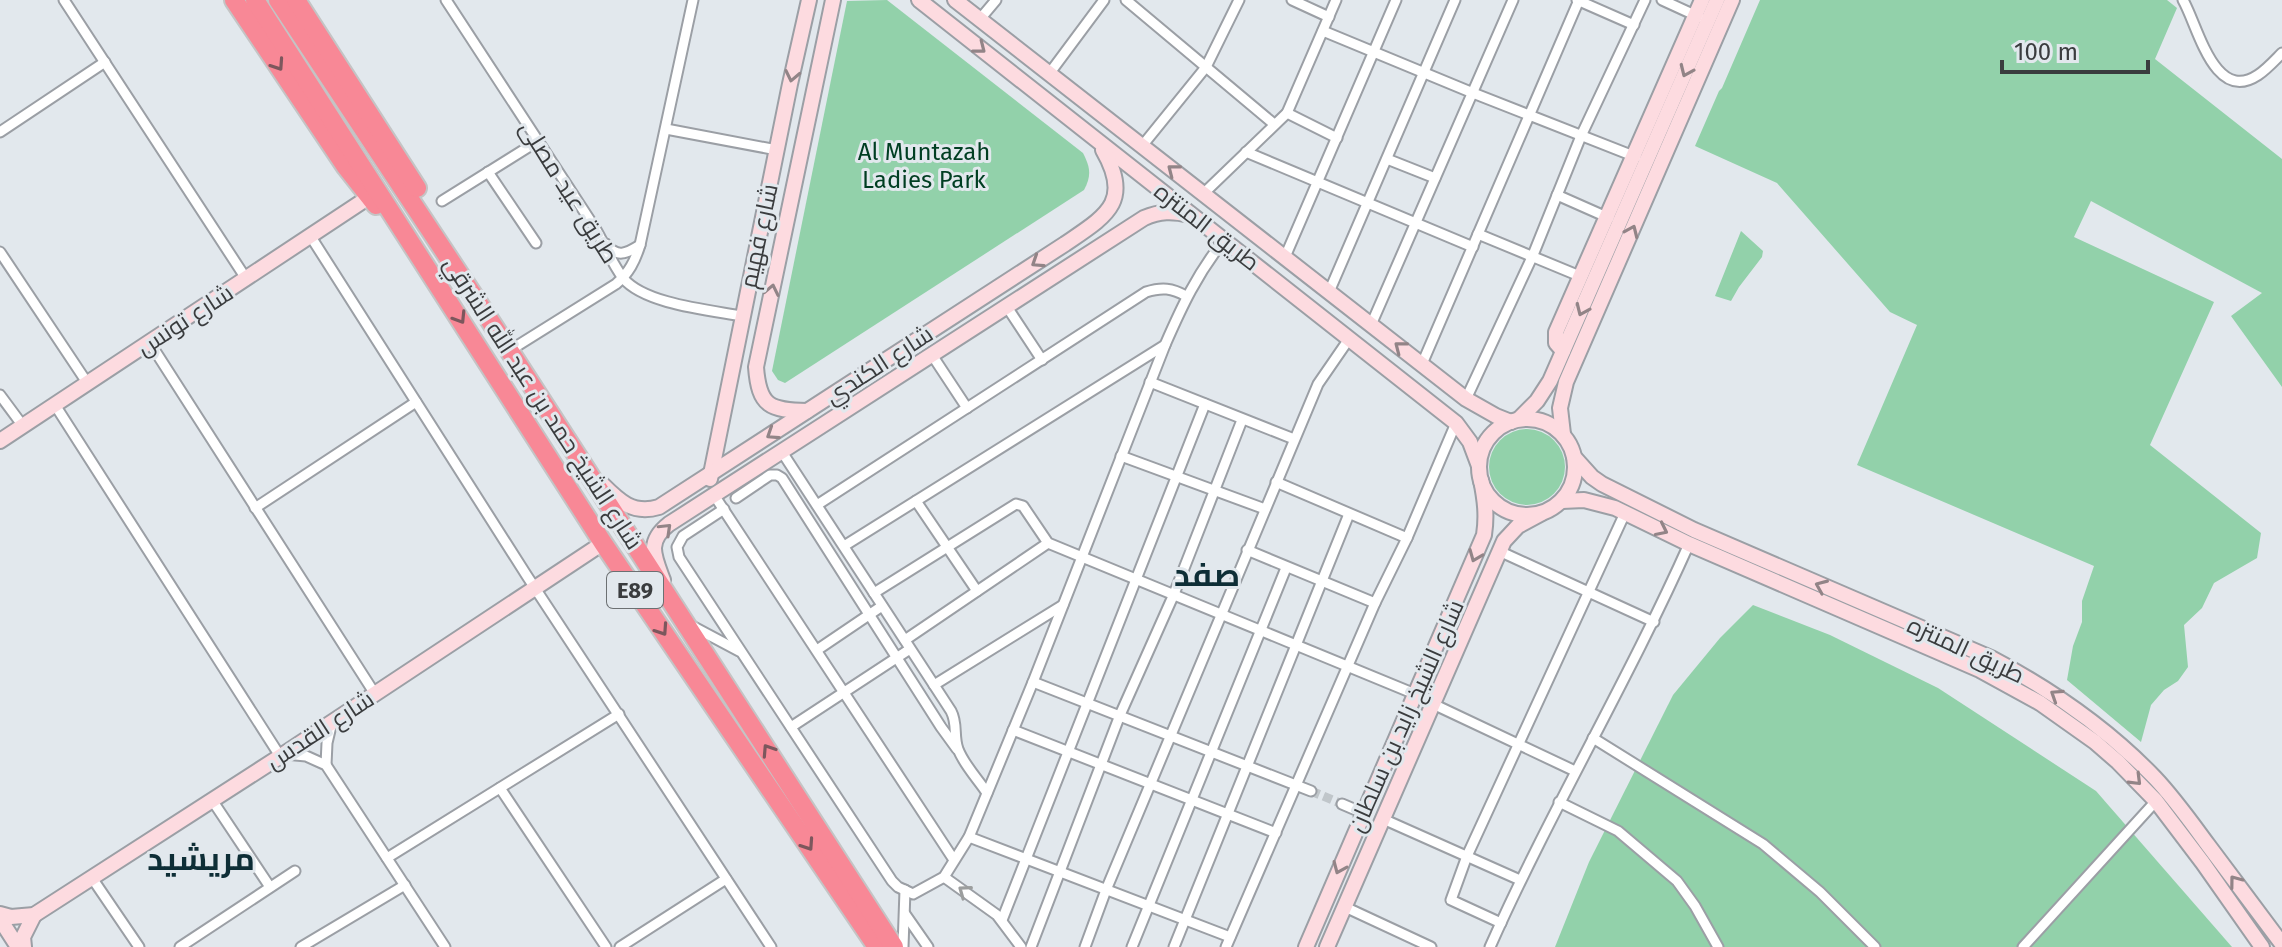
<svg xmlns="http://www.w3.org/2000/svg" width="2282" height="947" font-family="'Fira Sans',Cairo,sans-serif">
<rect width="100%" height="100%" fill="#e2e8ed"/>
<g fill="#92d1aa">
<path d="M887,0L1083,153C1090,167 1092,175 1084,190L785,383L778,380L772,371L847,1Z"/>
<polygon points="1760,0 2167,0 2177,8 2155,59 2282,159 2282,387 2231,316 2262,293 2091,201 2074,237 2214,302 2150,445 2261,533 2257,558 2214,583 2202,608 2184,625 2188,667 2178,681 2164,690 2151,705 2141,742 2067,680 2073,646 2082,622 2082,601 2094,566 1857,465 1917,325 1890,312 1777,183 1695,146 1719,91 1722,88"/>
<polygon points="1741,231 1763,251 1762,257 1739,287 1731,301 1715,296"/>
<circle cx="1527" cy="467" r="38"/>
<polygon points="1753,605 1830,635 1938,688 2096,791 2232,947 1555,947 1589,862 1673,695 1720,638"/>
</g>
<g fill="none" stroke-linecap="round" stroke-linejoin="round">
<polyline stroke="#c0c6ca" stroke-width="9" stroke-dasharray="9 4.5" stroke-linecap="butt" points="1311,791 1342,804"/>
<defs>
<g id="street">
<polyline points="64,0 247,280"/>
<path d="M446,0L595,228C605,245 611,262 623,278C644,304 709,310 742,316"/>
<polyline points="1126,0 1274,124"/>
<polyline points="1292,0 1329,17"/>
<polyline points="1577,0 1634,25"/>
<polyline points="1662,0 1699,17"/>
<path d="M2183,0C2198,26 2214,104 2258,75C2267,69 2275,60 2282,53"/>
<polyline points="980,19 996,0"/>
<polyline points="1323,31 1473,93 1636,157"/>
<polyline points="1049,74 1104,0"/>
<polyline points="1287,113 1337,138"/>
<polyline points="666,129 777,150"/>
<polyline points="0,132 105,62"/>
<polyline points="1142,146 1206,67 1239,0"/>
<polyline points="1246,152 1473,247"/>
<polyline points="1387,159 1435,178"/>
<polyline points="488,172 536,243"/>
<polyline points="1203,194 1287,113 1336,0"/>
<polyline points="1557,195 1609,218"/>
<polyline points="442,201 538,141"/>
<polyline points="1478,234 1582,277"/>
<polyline points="311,237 527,576 771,947"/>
<path d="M606,244C617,258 626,254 640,245"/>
<polyline points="0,252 88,384"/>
<polyline points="1285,257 1396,0"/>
<polyline points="1329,292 1455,0"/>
<polyline points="1007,307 1042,360"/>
<polyline points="1371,325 1513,0"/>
<polyline points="150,343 375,694"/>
<path d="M509,351L616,284C629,273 635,261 640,245L693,0"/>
<polyline points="932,355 967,408"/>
<polyline points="1422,364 1579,0"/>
<polyline points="1150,382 1294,439"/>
<polyline points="0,395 23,426"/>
<polyline points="1466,399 1533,255 1581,136 1645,0"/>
<polyline points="55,405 280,756"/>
<path d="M782,452L951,711C958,724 953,736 958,749C964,765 978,779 987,793"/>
<polyline points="1121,456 1265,509"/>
<polyline points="1276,482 1407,538"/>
<polyline points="714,495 954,860"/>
<polyline points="736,498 770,475 777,475 782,478 941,727 957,749"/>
<polyline points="916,501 977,591"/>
<path d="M817,505L1146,292C1162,287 1172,288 1186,296"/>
<polyline points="255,508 416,402"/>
<path d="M724,509L683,536L677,547L679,557L892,881L898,887L913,894L944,877L969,837L1033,682L1165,345C1182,306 1197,274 1224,240"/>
<polyline points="844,546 1165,345"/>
<polyline points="1247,550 1375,603"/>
<polyline points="1499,551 1654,622"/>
<polyline points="874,593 1016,504 1023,506 1048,543 1415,694"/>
<polyline points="692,626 739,651"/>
<polyline points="905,640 1048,543"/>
<polyline points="817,650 882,606"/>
<polyline points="1033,682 1311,791"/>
<polyline points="934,685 1063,605"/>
<polyline points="1433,704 1575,771"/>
<polyline points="791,727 910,649"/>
<polyline points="1013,730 1276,833"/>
<polyline points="1593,738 1763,844 1820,892 1875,947"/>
<polyline points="285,754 306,756 326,765 445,947"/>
<polyline points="326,765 327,743 332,722"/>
<polyline points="500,788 606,947"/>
<polyline points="212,800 270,887"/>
<polyline points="1559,802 1618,831 1677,881 1695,906 1718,947"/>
<polyline points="1342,804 1363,813"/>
<polyline points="1383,819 1520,880"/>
<polyline points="969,837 1230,937"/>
<polyline points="387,858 619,714"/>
<polyline points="944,877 997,915 1021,947"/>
<polyline points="92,878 139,947"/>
<polyline points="1345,907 1431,947"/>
<polyline points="905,914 928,947"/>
<polyline points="1002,920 1205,404"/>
<polyline points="1501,923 1451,900 1467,856 1625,513"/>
<polyline points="180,947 295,871"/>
<polyline points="301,947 405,885"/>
<polyline points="620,947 726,879"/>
<polyline points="903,947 905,890"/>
<polyline points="1031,947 1120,715 1174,594 1242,420"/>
<polyline points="1085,947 1106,890 1318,384 1349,339"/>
<polyline points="1132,947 1286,568"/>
<polyline points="1174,947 1349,514"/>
<polyline points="1226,947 1375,603 1407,538 1456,423"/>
<path d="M1490,947C1551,810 1628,681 1689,544"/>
<polyline points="2023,947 2156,801"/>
</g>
<g id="secondary">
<polyline points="919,0 1456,423 1470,442 1479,466"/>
<polyline points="955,0 1466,399 1496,416 1511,422"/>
<polyline points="1563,351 1556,343 1556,332 1702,0"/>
<path d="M807,411C770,410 759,407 756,367L833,0"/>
<circle cx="1527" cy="467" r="48"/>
<polyline points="1519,419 1537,401 1550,381 1717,0"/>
<polyline points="1563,434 1560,408 1566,382 1732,0"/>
<polyline points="0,441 369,197"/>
<path d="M1574,457L1592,477L1602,484L1694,530L1991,658C2052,690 2107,728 2155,778C2174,798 2191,822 2208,845C2233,878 2257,911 2282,944"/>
<polyline points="710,479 790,84 809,0"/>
<path d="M602,484C619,501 633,515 659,507L1065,244C1106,216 1133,202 1103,150"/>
<polyline points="1562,501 1584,500 1615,508 1689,544 1980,670 2040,703 2095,742 2118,762 2156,801 2203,863 2262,947"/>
<path d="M663,580C654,556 646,542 669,524L1144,218C1160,211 1172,211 1190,215"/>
<polyline points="0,914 11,917 34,915 284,754 603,543"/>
<polyline points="0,919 18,947"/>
<polyline points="24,947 23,937 34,915"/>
<path d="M1306,947L1484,535C1487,516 1485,500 1481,480"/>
<polyline points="1327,947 1504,541 1518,526 1542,513"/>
</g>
<g id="highway">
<polyline points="234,0 346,167 376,205"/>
<polyline points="255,0 603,543 877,947"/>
<polyline points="278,0 487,316 894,947"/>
<polyline points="296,0 417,188"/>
</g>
</defs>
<use href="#street" stroke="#9b9fa5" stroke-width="13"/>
<use href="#secondary" stroke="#9b9fa5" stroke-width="18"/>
<use href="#highway" stroke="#c4c4c5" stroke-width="22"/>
<use href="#street" stroke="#fff" stroke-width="9"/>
<use href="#secondary" stroke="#fddbe0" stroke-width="14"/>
<use href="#highway" stroke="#f88896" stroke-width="18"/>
</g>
<defs><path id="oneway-chevron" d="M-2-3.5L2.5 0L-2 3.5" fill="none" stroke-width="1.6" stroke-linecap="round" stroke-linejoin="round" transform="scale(2)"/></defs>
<g stroke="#928487">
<use href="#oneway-chevron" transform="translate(980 48) rotate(38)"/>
<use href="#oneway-chevron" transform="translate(1686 71) rotate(114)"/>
<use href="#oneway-chevron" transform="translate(792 76) rotate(102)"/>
<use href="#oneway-chevron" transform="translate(1173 170) rotate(-142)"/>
<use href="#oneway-chevron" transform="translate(1632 231) rotate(-66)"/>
<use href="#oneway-chevron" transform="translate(1037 262) rotate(147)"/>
<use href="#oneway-chevron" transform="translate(772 290) rotate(-78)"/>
<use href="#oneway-chevron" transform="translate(1582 310) rotate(114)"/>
<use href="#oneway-chevron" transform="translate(1400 347) rotate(-142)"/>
<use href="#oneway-chevron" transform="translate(772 434) rotate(147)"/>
<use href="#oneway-chevron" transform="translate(666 529) rotate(-44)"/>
<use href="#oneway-chevron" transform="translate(1662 530) rotate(26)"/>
<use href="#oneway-chevron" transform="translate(1475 556) rotate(112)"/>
<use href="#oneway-chevron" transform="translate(1821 586) rotate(-157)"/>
<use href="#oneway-chevron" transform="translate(2056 695) rotate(-147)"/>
<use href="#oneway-chevron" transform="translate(2136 780) rotate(45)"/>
<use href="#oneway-chevron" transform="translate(1339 868) rotate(113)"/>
<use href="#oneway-chevron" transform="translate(2235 881) rotate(-127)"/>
</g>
<g stroke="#7c575d">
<use href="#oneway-chevron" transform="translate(278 65) rotate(56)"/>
<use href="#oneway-chevron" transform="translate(460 318) rotate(58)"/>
<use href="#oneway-chevron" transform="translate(662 630) rotate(56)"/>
<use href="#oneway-chevron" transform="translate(768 750) rotate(-123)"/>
<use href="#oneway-chevron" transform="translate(808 845) rotate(56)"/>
</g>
<use stroke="#9c9e9e" href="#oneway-chevron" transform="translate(964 891) rotate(-144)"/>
<g text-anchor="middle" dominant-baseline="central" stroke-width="6" stroke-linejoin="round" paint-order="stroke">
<rect fill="#e2e8ed" stroke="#6c7072" stroke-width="2" x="607" y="572" width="56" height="36" rx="6"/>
<g font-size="22" font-weight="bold" fill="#3a3c3e">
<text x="635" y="590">E89</text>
</g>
<g font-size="24" fill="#003e22" stroke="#e2e8ed">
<text x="924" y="152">Al Muntazah<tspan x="924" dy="28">Ladies Park</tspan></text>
</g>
<g font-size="24" fill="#3a3c3e" stroke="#e2e8ed">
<text transform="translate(569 192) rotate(58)">طريق عيد مصلى</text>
<text transform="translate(1207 227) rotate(38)">طريق المنتزه</text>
<text transform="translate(759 236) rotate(-78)">شارع فهيم</text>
<text transform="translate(185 320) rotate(-33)">شارع تونس</text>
<text transform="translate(879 365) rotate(-33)">شارع الكندي</text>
<text transform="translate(543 403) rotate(57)">شارع الشيخ حمد بن عبد الله الشرقي</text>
<text transform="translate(1966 650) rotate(25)">طريق المنتزه</text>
<text transform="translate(1406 716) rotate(-66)">شارع الشيخ زايد بن سلطان</text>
<text transform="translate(320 730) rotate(-33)">شارع القدس</text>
</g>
<g font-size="32" font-weight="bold" fill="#0e2e36" stroke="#e2e8ed">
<text x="1207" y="575">صفد</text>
<text x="201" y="859">مريشيد</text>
</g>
</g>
<path d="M2002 60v12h146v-12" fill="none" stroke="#3a3c3e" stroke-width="4"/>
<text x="2014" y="60" font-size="24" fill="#3a3c3e" stroke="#e2e8ed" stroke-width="6" paint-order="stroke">100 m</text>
</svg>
